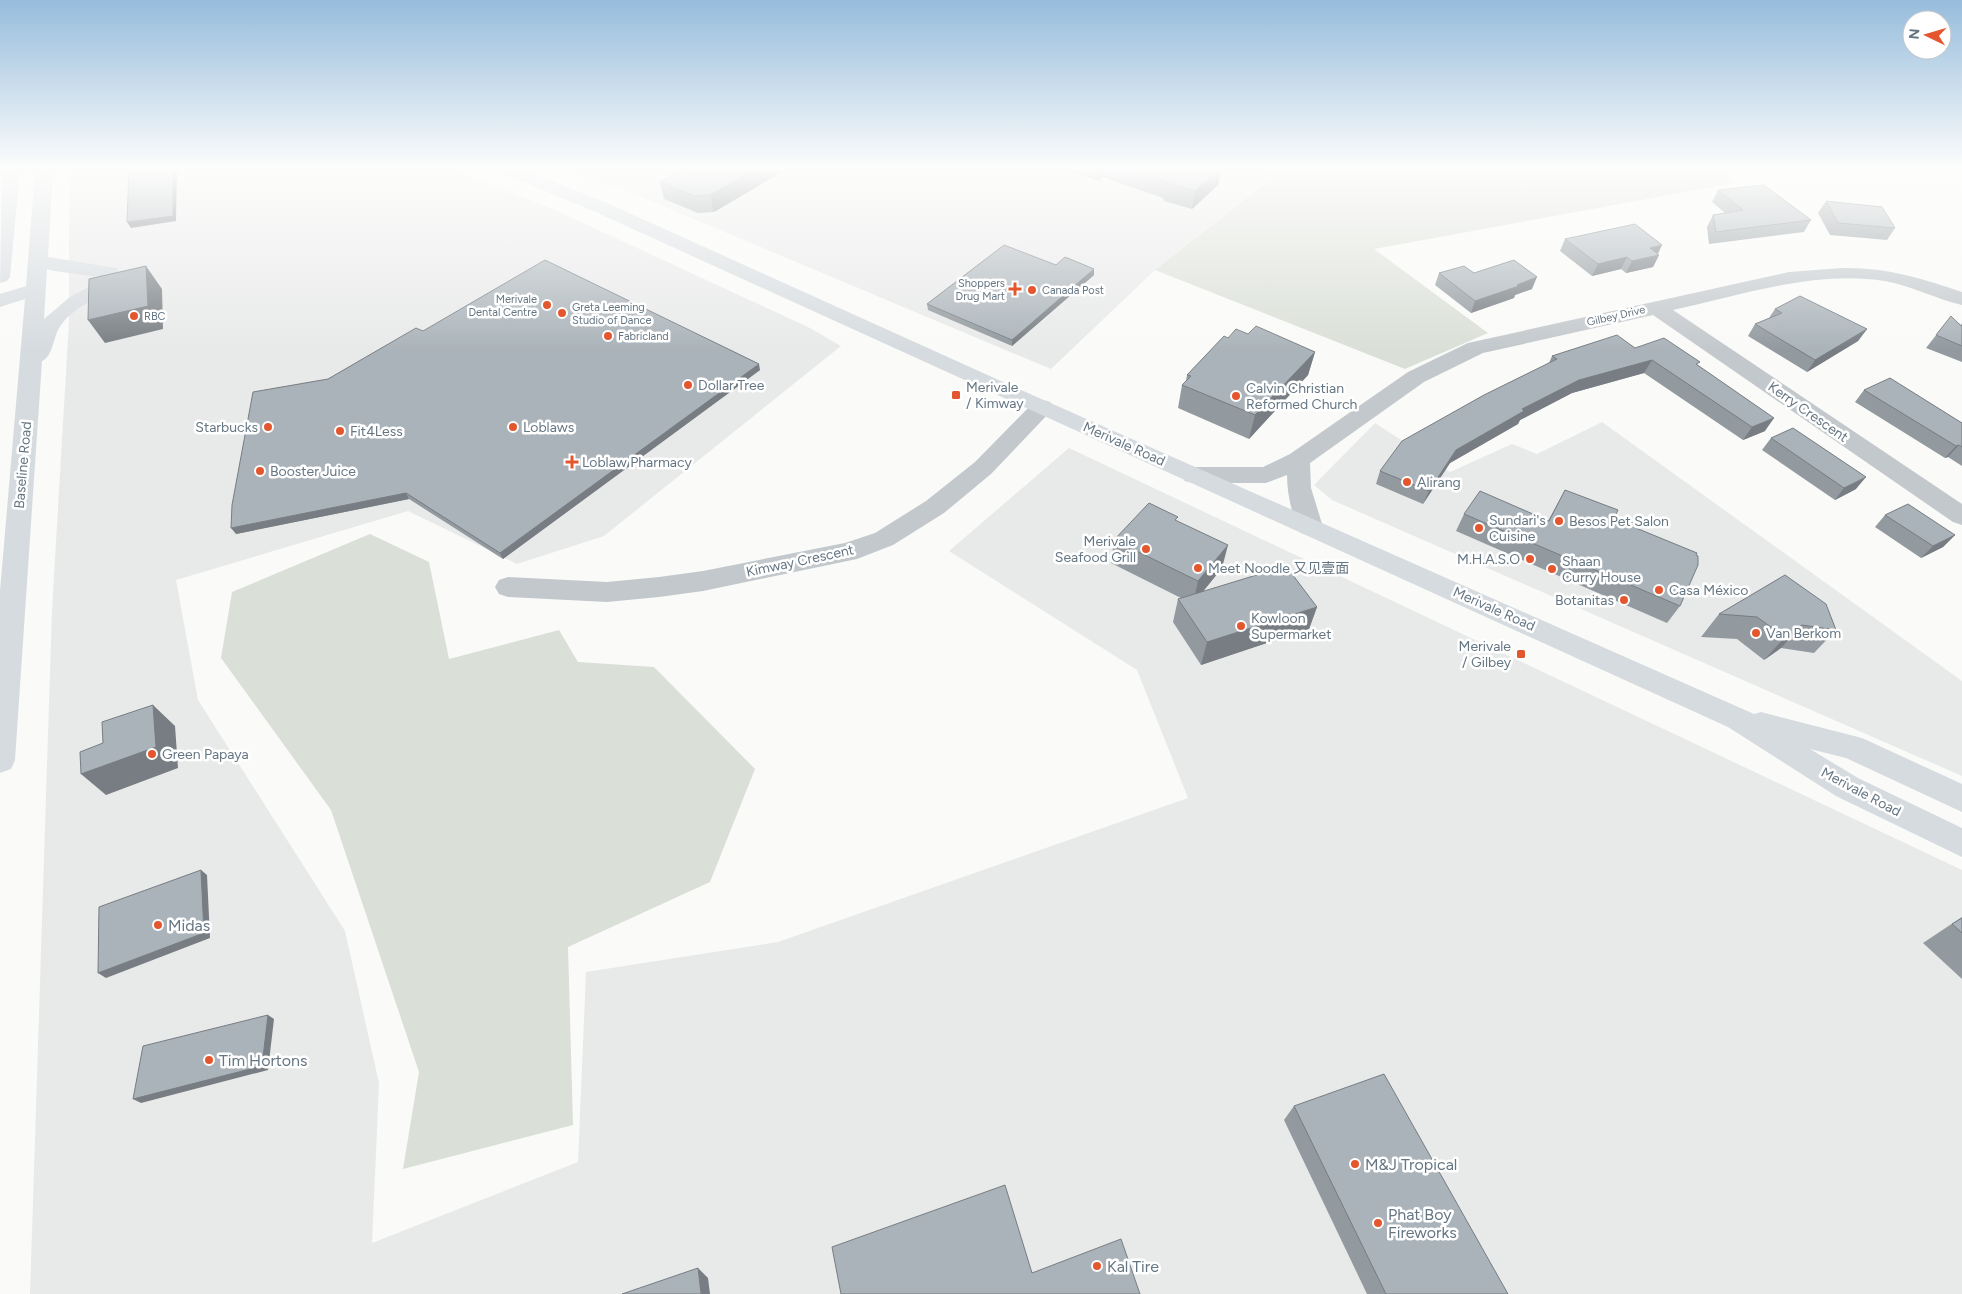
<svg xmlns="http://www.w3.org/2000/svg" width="1962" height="1294" font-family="Figtree,'Noto Sans SC',sans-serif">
<rect width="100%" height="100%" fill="#fafaf8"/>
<g fill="#e8e9e9">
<polygon points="69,170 454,170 553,209 810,328 841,346 604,536 517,564 408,511 176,580 198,700 345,931 379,1083 372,1243 578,1162 586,972 778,942 1188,798 1137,670 949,551 1069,448 1962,870 1962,1294 30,1294 52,610 69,321"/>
<polygon points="563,170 1264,170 1273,176 1155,270 1051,369 620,188 596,184"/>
<polygon points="1602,422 1962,681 1962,776 1332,500 1314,485 1375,423 1450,472 1512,444 1537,454"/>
</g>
<g fill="#dadfd7">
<polygon points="1264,170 1725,170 1725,173 1734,183 1374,249 1488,333 1405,369 1155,270 1273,177"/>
<polygon points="370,534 429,562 449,659 559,630 578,662 654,667 755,769 710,882 568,947 573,1125 403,1169 419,1072 331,810 221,658 232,592"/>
</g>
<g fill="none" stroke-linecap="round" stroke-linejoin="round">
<g fill="#c3c8cc" fill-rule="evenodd">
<path d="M1842,268C1884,267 1922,278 1962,292V305C1936,299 1912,286 1885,281C1815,270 1741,295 1673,310L1962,504V525L1953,522L1653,315L1483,353L1424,382L1310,463L1311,488L1323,527L1319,533L1310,536L1301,533C1292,517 1287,494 1287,475L1266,483H1193L1185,481L1181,475L1185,469L1193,467H1263L1290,454L1408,372L1468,343L1789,272Z"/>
<polygon points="1042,400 1050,402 1053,407 1050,412 991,474 944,513 893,545 857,559 703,591 659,597 607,602 508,597 499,594 495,587 499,580 508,577 607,582 659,577 703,571 845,543 875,533 926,501 975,462 1034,402"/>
</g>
<g fill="#d6dbdf" fill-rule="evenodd">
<polygon points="2,170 20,170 10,277 7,281 0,283"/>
<path d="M35,170H53L48,257L116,268L119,272L115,276L120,278L123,282L120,286C99,297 72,307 59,328C54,336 52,358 42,361L15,760L11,769L0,773V591L25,299L0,307V294L26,286ZM47,269L54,271L106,278L70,297L44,319Z"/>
<polygon points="501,170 524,170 605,202 1003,382 1754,714 1761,712 1862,738 1962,784 1962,812 1846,758 1810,749 1858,778 1962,828 1962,857 1836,796 1728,727 591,210 504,174"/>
</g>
</g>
<g fill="#929a9f">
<polygon points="785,170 714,212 698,213 664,199 660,182"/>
<polygon points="1065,170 1221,170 1218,185 1192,209 1164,201 1163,198 1102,177 1098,181"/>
<polygon points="1718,190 1811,220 1804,232 1709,244 1707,227 1713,215 1725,213 1712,202"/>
<polygon points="1826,201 1895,228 1887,240 1830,235 1818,213"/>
<polygon points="1565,239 1658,254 1659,255 1653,267 1626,273 1621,269 1592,276 1560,251"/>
<polygon points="1056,265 1094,269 1094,275 1012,346 928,310 927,304"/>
<polygon points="1439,273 1474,273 1532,289 1515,295 1514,298 1471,313 1435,285"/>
<polygon points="1775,309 1867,329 1858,341 1807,372 1748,336 1755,324 1769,318"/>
<polygon points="1951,316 1961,325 1962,323 1962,362 1926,348"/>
<polygon points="423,331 760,370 503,559 409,499 236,534 328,379"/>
<polygon points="1248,334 1315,352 1308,375 1249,439 1178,408 1182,385 1186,381 1187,375 1228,338"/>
<polygon points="1635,348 1698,365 1765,431 1743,440 1644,373 1572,393 1520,420 1518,424 1450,463 1423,504 1376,484 1380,471 1549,363 1552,356"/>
<polygon points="1864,390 1962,423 1962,466 1948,457 1945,458 1855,402"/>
<polygon points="1771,438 1856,489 1835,500 1762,450"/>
<polygon points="1565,490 1636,528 1680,606 1667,623 1456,531 1464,514 1548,521"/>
<polygon points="1885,515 1955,535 1943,547 1921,558 1875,527"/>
<polygon points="1114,540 1222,568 1203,591 1317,607 1309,629 1201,665 1173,622 1178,599 1181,598 1111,563"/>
<polygon points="1785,575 1836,630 1814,653 1781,648 1764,660 1737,639 1701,637 1719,614"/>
<polygon points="1962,917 1962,979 1923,943"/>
<polygon points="1294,1106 1508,1294 1367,1294 1284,1120"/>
</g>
<g fill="#777d82">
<polygon points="173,170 177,170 176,221 131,228 127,222"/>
<polygon points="753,170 785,170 714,212 710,195"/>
<polygon points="1099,170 1103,170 1102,177 1098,181"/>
<polygon points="1219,170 1221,170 1218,185 1192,209 1195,191"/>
<polygon points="1662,245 1657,256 1659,255 1653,267 1626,273 1632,261 1650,248"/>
<polygon points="1627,257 1621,269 1592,276 1598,264"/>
<polygon points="146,266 162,289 163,329 105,343 88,320"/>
<polygon points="1094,269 1094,275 1012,346 1012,340"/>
<polygon points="1537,277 1532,289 1515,295 1514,298 1471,313 1475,301"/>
<polygon points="1867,329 1858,341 1807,372 1815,360"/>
<polygon points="1315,352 1308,375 1249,439 1255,415"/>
<polygon points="1652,360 1644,373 1572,393 1520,420 1518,424 1450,463 1423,504 1429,491 1456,450 1522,409 1579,380"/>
<polygon points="759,364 760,370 503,559 500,553"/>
<polygon points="1774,418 1765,431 1743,440 1752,427"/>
<polygon points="1959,445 1948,457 1945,458 1956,446"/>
<polygon points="1866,477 1856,489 1835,500 1844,488"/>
<polygon points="406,493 409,499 236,534 231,528"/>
<polygon points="1955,535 1943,547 1921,558 1933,546"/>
<polygon points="1228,545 1222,568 1193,604 1198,581"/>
<polygon points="1317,607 1309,629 1201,665 1207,642"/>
<polygon points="1802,625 1781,648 1764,660 1785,637"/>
<polygon points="153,705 175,726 178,768 106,795 81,774"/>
<polygon points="201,870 207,875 210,938 106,978 98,973"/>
<polygon points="268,1015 274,1019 268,1070 141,1103 133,1099"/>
<polygon points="698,1268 708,1278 710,1294 701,1294"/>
</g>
<g fill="#aab3b9" stroke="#777d82">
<polygon points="129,170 173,170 173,216 127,222"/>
<polygon points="681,170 753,170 710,195 694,196 660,182"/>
<polygon points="1132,170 1219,170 1195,191 1166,183 1166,181"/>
<polygon points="1764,185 1811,220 1716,232 1713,215 1743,210 1718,190"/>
<polygon points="1826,201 1882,207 1895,228 1838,223"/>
<polygon points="1635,224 1662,245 1650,248 1659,255 1632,261 1627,257 1598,264 1565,239"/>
<polygon points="1004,245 1056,265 1065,257 1094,269 1012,340 927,304"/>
<polygon points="545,260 759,364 500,553 406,493 231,528 232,505 253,392 328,379 416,328 423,331"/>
<polygon points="1514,260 1537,277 1517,285 1519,286 1475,301 1439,273 1464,266 1474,273"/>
<polygon points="146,266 148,306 88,320 89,279"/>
<polygon points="1800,296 1867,329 1815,360 1755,324 1782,313 1775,309"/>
<polygon points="1951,316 1961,326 1962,325 1962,346 1936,335"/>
<polygon points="1256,326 1315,352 1255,415 1182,385 1191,376 1187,375 1224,336 1228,338 1236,329 1248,334"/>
<polygon points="1617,335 1635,348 1664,338 1700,362 1696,364 1774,418 1752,427 1652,360 1579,380 1522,409 1524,411 1456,450 1429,491 1380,471 1402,441 1484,395 1557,359 1552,356"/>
<polygon points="1890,378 1962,423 1962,447 1959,445 1956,446 1864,390"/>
<polygon points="1793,428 1866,477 1844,488 1771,438"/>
<polygon points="1565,490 1618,510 1615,516 1638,525 1636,528 1697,553 1696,555 1698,556 1698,565 1680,606 1464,514 1480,491 1549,521"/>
<polygon points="1149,503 1178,517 1175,520 1228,545 1198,581 1114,540"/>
<polygon points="1908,504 1955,535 1933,546 1885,515"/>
<polygon points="1286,566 1317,607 1207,642 1178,599"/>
<polygon points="1785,575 1826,604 1836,630 1802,625 1785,637 1757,617 1719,614"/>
<polygon points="153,705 156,747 81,774 80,752 103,743 102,722"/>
<polygon points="201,870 204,933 98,973 99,907"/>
<polygon points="1962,918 1962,933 1952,924"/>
<polygon points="268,1015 262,1066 133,1099 143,1046"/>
<polygon points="1384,1074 1508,1294 1386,1294 1294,1106"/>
<polygon points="1005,1185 1032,1273 1121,1239 1140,1294 841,1294 832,1247"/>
<polygon points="698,1268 701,1294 622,1294"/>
</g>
<linearGradient id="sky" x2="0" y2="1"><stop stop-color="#96bcdc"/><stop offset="0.48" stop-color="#fdfdfc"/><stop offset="1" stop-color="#fdfdfc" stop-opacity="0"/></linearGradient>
<rect width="1962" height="351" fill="url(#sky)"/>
<g fill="#e4572e" stroke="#fff" stroke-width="2">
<path d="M1012.5 281.5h5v5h5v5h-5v5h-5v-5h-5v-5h5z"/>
<circle cx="1032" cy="290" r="5"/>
<circle cx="547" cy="305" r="5"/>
<circle cx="562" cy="313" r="5"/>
<circle cx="134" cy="316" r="5"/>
<circle cx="608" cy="336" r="5"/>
<circle cx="688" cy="385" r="5"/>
<rect x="951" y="390" width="10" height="10" rx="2.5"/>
<circle cx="1236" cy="396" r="5"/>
<circle cx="268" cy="427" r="5"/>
<circle cx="513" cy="427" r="5"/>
<circle cx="340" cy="431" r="5"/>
<path d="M569.5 454.5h5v5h5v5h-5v5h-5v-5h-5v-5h5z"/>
<circle cx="260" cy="471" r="5"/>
<circle cx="1407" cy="482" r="5"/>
<circle cx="1559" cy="521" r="5"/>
<circle cx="1479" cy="528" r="5"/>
<circle cx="1146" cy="549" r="5"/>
<circle cx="1530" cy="559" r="5"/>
<circle cx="1198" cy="568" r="5"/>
<circle cx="1552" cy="569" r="5"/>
<circle cx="1659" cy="590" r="5"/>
<circle cx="1624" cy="600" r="5"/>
<circle cx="1241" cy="626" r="5"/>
<circle cx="1756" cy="633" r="5"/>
<rect x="1516" y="649" width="10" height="10" rx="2.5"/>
<circle cx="152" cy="754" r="5"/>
<circle cx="158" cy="925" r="5"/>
<circle cx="209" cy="1060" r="5"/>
<circle cx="1355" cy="1164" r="5"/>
<circle cx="1378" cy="1223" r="5"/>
<circle cx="1097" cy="1266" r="5"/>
</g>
<g text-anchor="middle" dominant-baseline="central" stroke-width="5" stroke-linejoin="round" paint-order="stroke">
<g font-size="11" fill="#657683" stroke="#fff" text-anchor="start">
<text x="1005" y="283" text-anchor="end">Shoppers<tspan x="1005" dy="13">Drug Mart</tspan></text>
<text x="1042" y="290">Canada Post</text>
<text x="537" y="299" text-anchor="end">Merivale<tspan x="537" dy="13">Dental Centre</tspan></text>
<text x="572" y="307">Greta Leeming<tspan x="572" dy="13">Studio of Dance</tspan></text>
<text x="144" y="316">RBC</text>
<text x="618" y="336">Fabricland</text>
</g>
<g font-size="11" fill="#657683" stroke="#fff">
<text transform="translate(1616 316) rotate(-13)">Gilbey Drive</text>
</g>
<g font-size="14" fill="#657683" stroke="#fff" text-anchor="start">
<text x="698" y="385">Dollar Tree</text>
<text x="966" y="387">Merivale<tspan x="966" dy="16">/ Kimway</tspan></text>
<text x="1246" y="388">Calvin Christian<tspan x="1246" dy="16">Reformed Church</tspan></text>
<text x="258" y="427" text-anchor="end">Starbucks</text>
<text x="523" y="427">Loblaws</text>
<text x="350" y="431">Fit4Less</text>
<text x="582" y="462">Loblaw Pharmacy</text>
<text x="270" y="471">Booster Juice</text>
<text x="1417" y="482">Alirang</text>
<text x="1489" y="520">Sundari's<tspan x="1489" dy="16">Cuisine</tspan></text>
<text x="1569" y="521">Besos Pet Salon</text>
<text x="1136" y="541" text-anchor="end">Merivale<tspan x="1136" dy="16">Seafood Grill</tspan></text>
<text x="1520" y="559" text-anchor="end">M.H.A.S.O</text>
<text x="1562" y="561">Shaan<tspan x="1562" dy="16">Curry House</tspan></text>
<text x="1208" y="568">Meet Noodle 又见壹面</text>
<text x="1669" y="590">Casa México</text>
<text x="1614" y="600" text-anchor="end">Botanitas</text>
<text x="1251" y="618">Kowloon<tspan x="1251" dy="16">Supermarket</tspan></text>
<text x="1766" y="633">Van Berkom</text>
<text x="1511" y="646" text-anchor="end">Merivale<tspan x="1511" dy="16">/ Gilbey</tspan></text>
<text x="162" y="754">Green Papaya</text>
</g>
<g font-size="14" fill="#657683" stroke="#fff">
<text transform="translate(1808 412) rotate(35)">Kerry Crescent</text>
<text transform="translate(1124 444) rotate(24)">Merivale Road</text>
<text transform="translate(23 465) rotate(-85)">Baseline Road</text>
<text transform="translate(800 561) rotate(-12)">Kimway Crescent</text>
<text transform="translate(1494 609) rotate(24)">Merivale Road</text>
<text transform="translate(1861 792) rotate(28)">Merivale Road</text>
</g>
<g font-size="16" fill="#657683" stroke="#fff" text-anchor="start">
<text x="168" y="925">Midas</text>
<text x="219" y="1060">Tim Hortons</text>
<text x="1365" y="1164">M&amp;J Tropical</text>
<text x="1388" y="1214">Phat Boy<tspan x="1388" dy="18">Fireworks</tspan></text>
<text x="1107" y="1266">Kal Tire</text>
</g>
</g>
<g transform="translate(1927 35) rotate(275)"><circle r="24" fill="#ffffff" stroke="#c1c8cd"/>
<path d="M0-4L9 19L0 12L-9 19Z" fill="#e4572e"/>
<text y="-8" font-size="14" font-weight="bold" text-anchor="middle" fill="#657683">N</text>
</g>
</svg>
